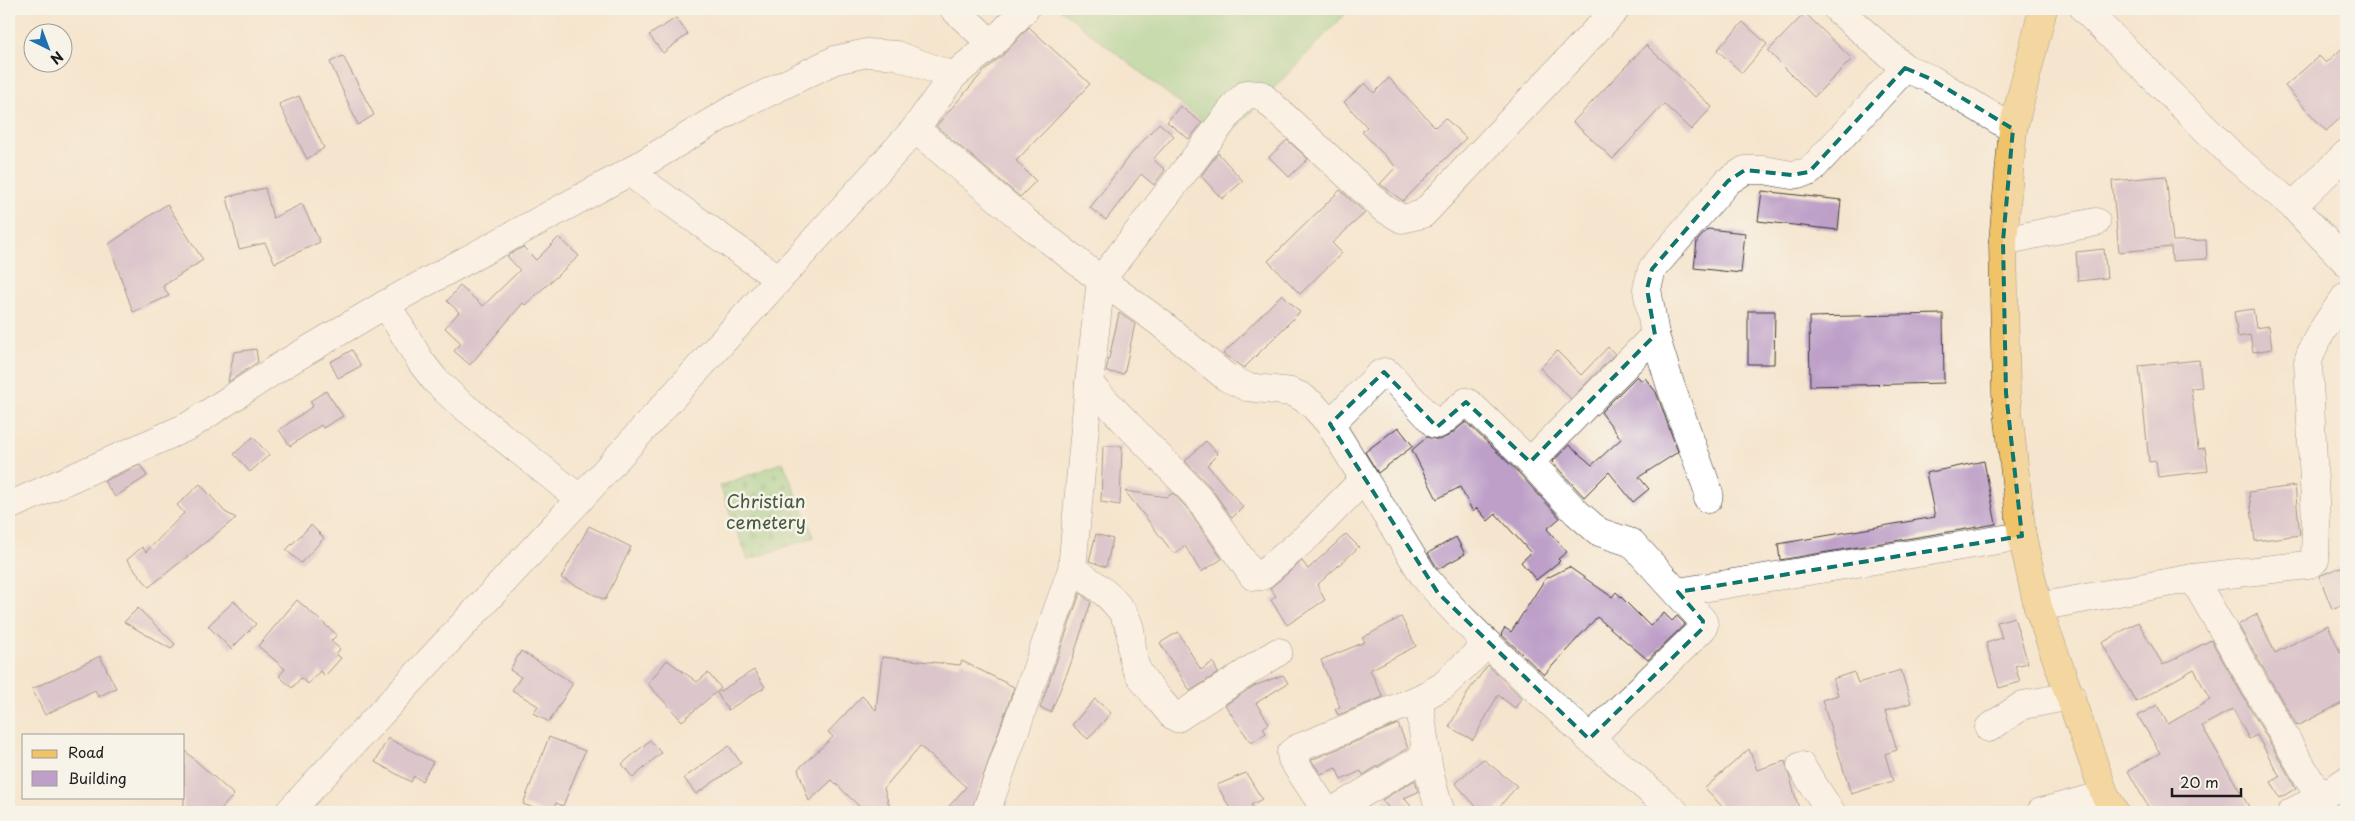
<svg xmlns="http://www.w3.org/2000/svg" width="2355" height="821" font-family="'Playpen Sans',sans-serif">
<defs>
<pattern id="cemetery-stones" width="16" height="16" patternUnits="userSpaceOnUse" patternTransform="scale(1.25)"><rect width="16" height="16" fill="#8ece85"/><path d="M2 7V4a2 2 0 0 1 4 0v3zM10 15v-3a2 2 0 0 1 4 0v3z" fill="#7ab072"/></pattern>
</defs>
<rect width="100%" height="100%" fill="#f7f3e8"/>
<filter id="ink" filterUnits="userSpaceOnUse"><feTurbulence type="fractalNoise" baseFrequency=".02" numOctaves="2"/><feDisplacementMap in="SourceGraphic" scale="10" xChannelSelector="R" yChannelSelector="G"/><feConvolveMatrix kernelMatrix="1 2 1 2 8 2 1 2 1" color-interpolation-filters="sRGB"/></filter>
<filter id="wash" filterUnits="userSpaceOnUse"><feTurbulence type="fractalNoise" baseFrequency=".0096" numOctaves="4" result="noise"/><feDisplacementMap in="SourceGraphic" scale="20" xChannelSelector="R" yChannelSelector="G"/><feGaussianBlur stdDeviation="1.12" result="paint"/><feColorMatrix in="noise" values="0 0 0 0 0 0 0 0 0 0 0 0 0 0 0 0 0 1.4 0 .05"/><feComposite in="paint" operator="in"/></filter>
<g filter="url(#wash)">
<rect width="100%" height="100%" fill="#f5e5ce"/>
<polygon fill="url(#cemetery-stones)" stroke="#557550" points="783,462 814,537 748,560 720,486"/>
<polygon fill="#8ece85" stroke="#557550" points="1060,9 1350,9 1225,139"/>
<g id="blocks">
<g fill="#bd9fc8">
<polygon points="1805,13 1852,59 1814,97 1768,51"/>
<polygon points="676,18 688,34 663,53 649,35"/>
<polygon points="1743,22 1767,44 1742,73 1717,50"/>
<polygon points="1029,27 1090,84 1016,161 1036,181 1020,197 936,126 983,72 1003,55"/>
<polygon points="1646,45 1712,107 1691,130 1664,104 1613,159 1573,122"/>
<polygon points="2346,45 2346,113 2326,131 2285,86 2319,56 2326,63"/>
<polygon points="343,56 374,115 358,125 330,62"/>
<polygon points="1389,78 1435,127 1445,118 1466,138 1403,201 1380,184 1396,167 1362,132 1367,127 1344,102 1365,83 1374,93"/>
<polygon points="299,96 324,148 307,159 279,104"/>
<polygon points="1180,106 1202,123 1189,139 1167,122"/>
<polygon points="1159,123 1174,136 1153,159 1165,170 1154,185 1141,174 1106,220 1090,208 1126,160"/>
<polygon points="1287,140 1308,159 1289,177 1269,157"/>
<polygon points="1218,153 1243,181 1222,199 1201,176"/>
<polygon points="2166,176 2173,241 2206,240 2207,259 2172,261 2171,247 2119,252 2112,181"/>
<polygon points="265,188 273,218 302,204 320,242 275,263 265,243 239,249 227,197"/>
<polygon points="1340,190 1365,213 1332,243 1342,253 1300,294 1268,261"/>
<polygon points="1762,191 1841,200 1838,230 1758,221"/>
<polygon points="167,204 203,260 163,286 169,296 133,312 109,244"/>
<polygon points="1708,229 1745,233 1741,273 1694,268 1697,241"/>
<polygon points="559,237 579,256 525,305 523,303 470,365 454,351 461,343 445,328 459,312 447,301 460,286 483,306 520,270 507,256 523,247 536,260"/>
<polygon points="2104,249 2107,278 2078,281 2076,252"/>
<polygon points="1282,294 1300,312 1244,368 1223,354"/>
<polygon points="2253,309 2256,328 2269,326 2272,349 2253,352 2250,335 2238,337 2234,312"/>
<polygon points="1748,311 1775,311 1774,364 1748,364"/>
<polygon points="1119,313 1135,324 1124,374 1106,372"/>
<polygon points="1943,314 1944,383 1810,386 1809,317"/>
<polygon points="1608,347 1615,354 1571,399 1540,368 1557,351 1581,375"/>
<polygon points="256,349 258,362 228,382 234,352"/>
<polygon points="352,350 361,366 338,378 330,362"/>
<polygon points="2199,360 2202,387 2191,388 2198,449 2205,448 2208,471 2158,477 2156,461 2149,462 2139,366"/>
<polygon points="1637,376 1642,381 1645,378 1656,392 1678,452 1639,477 1649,489 1633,502 1609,472 1584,497 1552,462 1569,445 1592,465 1621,439 1601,412"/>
<polygon points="326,391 343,416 323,428 321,425 290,446 279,430 313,406 310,401"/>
<polygon points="1466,422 1519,473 1560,518 1547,529 1567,552 1558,559 1560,561 1536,580 1521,562 1531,553 1496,514 1488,521 1477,508 1473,512 1460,487 1437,499 1412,450 1427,437 1439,440 1448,436"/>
<polygon points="1398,427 1413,446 1378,473 1365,452"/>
<polygon points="253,437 269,455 250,472 234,454"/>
<polygon points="1206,441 1218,454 1207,465 1243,507 1232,518 1210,487 1185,461"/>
<polygon points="1103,446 1122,446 1120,505 1101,502"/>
<polygon points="1984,461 1996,524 1780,560 1778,544 1935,517 1926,473"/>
<polygon points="140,465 147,476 115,497 104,481"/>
<polygon points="200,484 225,512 236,518 149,587 127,560 142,547 146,552 184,513 177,505"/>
<polygon points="2295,486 2300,535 2255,541 2249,492"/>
<polygon points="1125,491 1167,497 1173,493 1187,508 1222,559 1201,572 1185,546 1174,554"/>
<polygon points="311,525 324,538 301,563 286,550"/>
<polygon points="589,526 631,547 605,600 561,578"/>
<polygon points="1096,534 1113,539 1106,567 1089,561"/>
<polygon points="1346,534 1359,547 1317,585 1325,600 1287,625 1271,600 1276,596 1270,588 1302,561 1308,569"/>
<polygon points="1456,537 1465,554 1438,569 1428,553"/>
<polygon points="2346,565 2346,603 2332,609 2319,576"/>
<polygon points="1569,567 1612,597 1616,592 1650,626 1664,613 1672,621 1677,616 1685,624 1648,660 1597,617 1544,675 1501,634 1505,628 1511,632 1545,579"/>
<polygon points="1080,593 1091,602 1071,663 1051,712 1040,708"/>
<polygon points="297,600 337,635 331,641 340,649 336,654 341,658 325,676 320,671 308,684 301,678 292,688 279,676 285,669 258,646"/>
<polygon points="234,601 256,624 231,649 208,626"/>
<polygon points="138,608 175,644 171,649 124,622"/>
<polygon points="2257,614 2275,653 2328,625 2340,652 2346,648 2346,701 2297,726 2238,625"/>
<polygon points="1401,617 1416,646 1370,670 1383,697 1338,715 1335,709 1340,707 1321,660 1365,642 1362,638"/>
<polygon points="2014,617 2028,663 2015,666 2020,682 1999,688 1986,643 2002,638 1997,622"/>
<polygon points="2138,622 2163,665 2211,640 2296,788 2280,798 2271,782 2280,777 2257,735 2249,739 2233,709 2202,726 2252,812 2151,812 2128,771 2160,753 2138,716 2157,705 2168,724 2210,700 2194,669 2136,702 2102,643"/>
<polygon points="1178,632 1201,670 1213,662 1218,673 1190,691 1160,643"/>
<polygon points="521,651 573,683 549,722 533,713 538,706 512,690 521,677 510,670"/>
<polygon points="100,656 116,688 98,697 95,690 45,715 32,689"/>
<polygon points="882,657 960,665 962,661 1014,687 971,812 944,812 966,787 920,746 884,788 891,812 865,812 832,780 809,801 798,769 833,737 828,732 862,696 876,710"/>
<polygon points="667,660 697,682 708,673 721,688 682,721 648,684"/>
<polygon points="1488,665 1522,698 1515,708 1498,695 1473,740 1449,727 1470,689"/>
<polygon points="754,670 765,687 728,710 717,693"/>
<polygon points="1901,670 1911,703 1885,711 1897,750 1885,754 1893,781 1851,794 1822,700 1838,695 1833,679 1854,672 1858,683"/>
<polygon points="1283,675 1288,683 1256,703 1269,723 1263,728 1266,733 1251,743 1225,705 1254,686"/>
<polygon points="1095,699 1111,713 1088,739 1072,725"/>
<polygon points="1398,724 1408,748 1363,775 1361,771 1341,780 1336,768 1321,774 1311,760"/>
<polygon points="549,737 585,751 563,806 556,803 553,812 544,812 523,804"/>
<polygon points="388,738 433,762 422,781 414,776 411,782 375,762"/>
<polygon points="650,740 661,753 633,778 622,764"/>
<polygon points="729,746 741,763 696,794 684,778"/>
<polygon points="1749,749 1757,770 1785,761 1800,812 1727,812 1705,788"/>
<polygon points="184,750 234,795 218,812 184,812"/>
<polygon points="1483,759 1517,786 1495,812 1481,812 1455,783"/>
<polygon points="1246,773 1262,799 1251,805 1255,812 1232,812 1217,785"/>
<polygon points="1415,780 1418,792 1404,798 1416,812 1392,812 1382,800"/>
</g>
</g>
</g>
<g filter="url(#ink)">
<use href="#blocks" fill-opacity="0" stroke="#3d3a37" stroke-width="1"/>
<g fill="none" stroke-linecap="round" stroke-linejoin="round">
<defs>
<g id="minor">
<polyline points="954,9 992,44"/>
<path d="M1616,9L1423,214L1402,219L1383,208L1261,95L1247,94L1237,103L1101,280L1159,322L1226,377L1247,387L1291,392L1302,397L1313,405L1330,424L1424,576C1453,612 1488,644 1522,676C1572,723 1623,768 1675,812"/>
<polyline points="1837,9 1905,68 1931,79 2013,129"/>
<polyline points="2084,9 2232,155 2293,206 2346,262"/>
<polyline points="915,129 1026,222 1101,280 1089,384 1072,569 986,812"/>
<polyline points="629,172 779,279"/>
<polyline points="2293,206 2346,154"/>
<polyline points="2003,241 2096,222"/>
<polyline points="386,304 421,362 435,380 456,400 580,499"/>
<polyline points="1089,384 1199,498 1253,576 1261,576 1310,534 1364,479"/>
<polyline points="1330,424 1380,374 1384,372 1389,374 1435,424 1439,424 1466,402 1470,404 1530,462 1576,512 1599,532 1632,543 1703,621 1704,625 1702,629 1589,739"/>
<polyline points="1530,462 1655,335"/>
<polyline points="1708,499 1709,493 1671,387 1655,335 1647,289 1652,269 1728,181 1745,170 1764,170 1792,175 1809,172 1905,68"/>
<polyline points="9,506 189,426 281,366 386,304 629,172 730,111 835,60 867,53 896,55 953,76"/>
<path d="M1072,569C1093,583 1123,602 1130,629C1133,642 1130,657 1137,670C1146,686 1161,701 1172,715L1177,718L1278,652"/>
<polyline points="2193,578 2320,798"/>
<polyline points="1678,592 2022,536"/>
<path d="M2038,607L2193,578L2308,565L2315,560L2316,522L2308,362C2314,338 2332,317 2346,296"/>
<path d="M1419,699C1424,737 1427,776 1441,812"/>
<polyline points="1989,728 2023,705 2071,696"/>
<polyline points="1801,766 1831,812"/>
<polyline points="289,812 580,499 915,129 953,76 992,44 1025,9"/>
<polyline points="1327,812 1292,759 1291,753 1296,749 1419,699 1443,686 1487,644"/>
<polyline points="1331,812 1426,756"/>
<polyline points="2041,812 2105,795"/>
<polyline points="2292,812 2320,798 2346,781"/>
</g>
<polyline id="major" points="2043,9 2013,129 2003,241 2006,393 2022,536 2038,607 2105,795 2115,812"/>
</defs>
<use href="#minor" stroke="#3d3a37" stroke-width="29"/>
<use href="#major" stroke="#3d3a37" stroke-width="29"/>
<use href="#minor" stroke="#fff" stroke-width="28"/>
<use href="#major" stroke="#f0c369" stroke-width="28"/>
</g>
</g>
<path d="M0 0H2355V821H0ZM1905,68L1931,79L2013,129L2003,241L2006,393L2022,536L1678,592L1703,621L1702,629L1589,739L1438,593L1330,424L1384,372L1437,427L1466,402L1530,462L1655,335L1647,289L1652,269L1728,181L1745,170L1792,175L1809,172Z" fill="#f5e5ce" fill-opacity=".55" fill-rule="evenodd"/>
<path fill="none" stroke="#0f766e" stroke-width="4" stroke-dasharray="10 6" stroke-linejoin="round" d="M1905,68L1931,79L2013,129L2003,241L2006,393L2022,536L1678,592L1703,621L1702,629L1589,739L1438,593L1330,424L1384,372L1437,427L1466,402L1530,462L1655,335L1647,289L1652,269L1728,181L1745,170L1792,175L1809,172Z"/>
<g text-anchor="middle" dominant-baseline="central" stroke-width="5" stroke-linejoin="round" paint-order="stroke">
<g font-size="18" fill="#445a41" stroke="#f7f3e8">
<text x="766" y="500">Christian<tspan x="766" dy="21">cemetery</tspan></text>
</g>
</g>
<rect width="2355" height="821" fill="none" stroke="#f7f3e8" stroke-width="30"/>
<rect x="22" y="734" width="162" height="65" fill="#f7f3e8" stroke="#9f9d96"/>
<rect x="32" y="750" width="25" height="8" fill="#f0c369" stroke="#9f9d96"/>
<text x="68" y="758" font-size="15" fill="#1c1c1c">Road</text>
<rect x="32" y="771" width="25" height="15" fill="#bd9fc8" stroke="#9f9d96"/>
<text x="68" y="784" font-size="15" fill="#1c1c1c">Building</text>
<g transform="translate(48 48) rotate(138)"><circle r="24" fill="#f7f3e8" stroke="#9f9d96"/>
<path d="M0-4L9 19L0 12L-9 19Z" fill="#1f6fb2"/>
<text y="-8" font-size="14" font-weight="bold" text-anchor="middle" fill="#1c1c1c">N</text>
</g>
<path d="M2172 788v8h69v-8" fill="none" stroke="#1c1c1c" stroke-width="2.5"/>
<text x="2180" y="788" font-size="15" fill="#1c1c1c" stroke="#f7f3e8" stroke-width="4" paint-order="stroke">20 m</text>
</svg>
